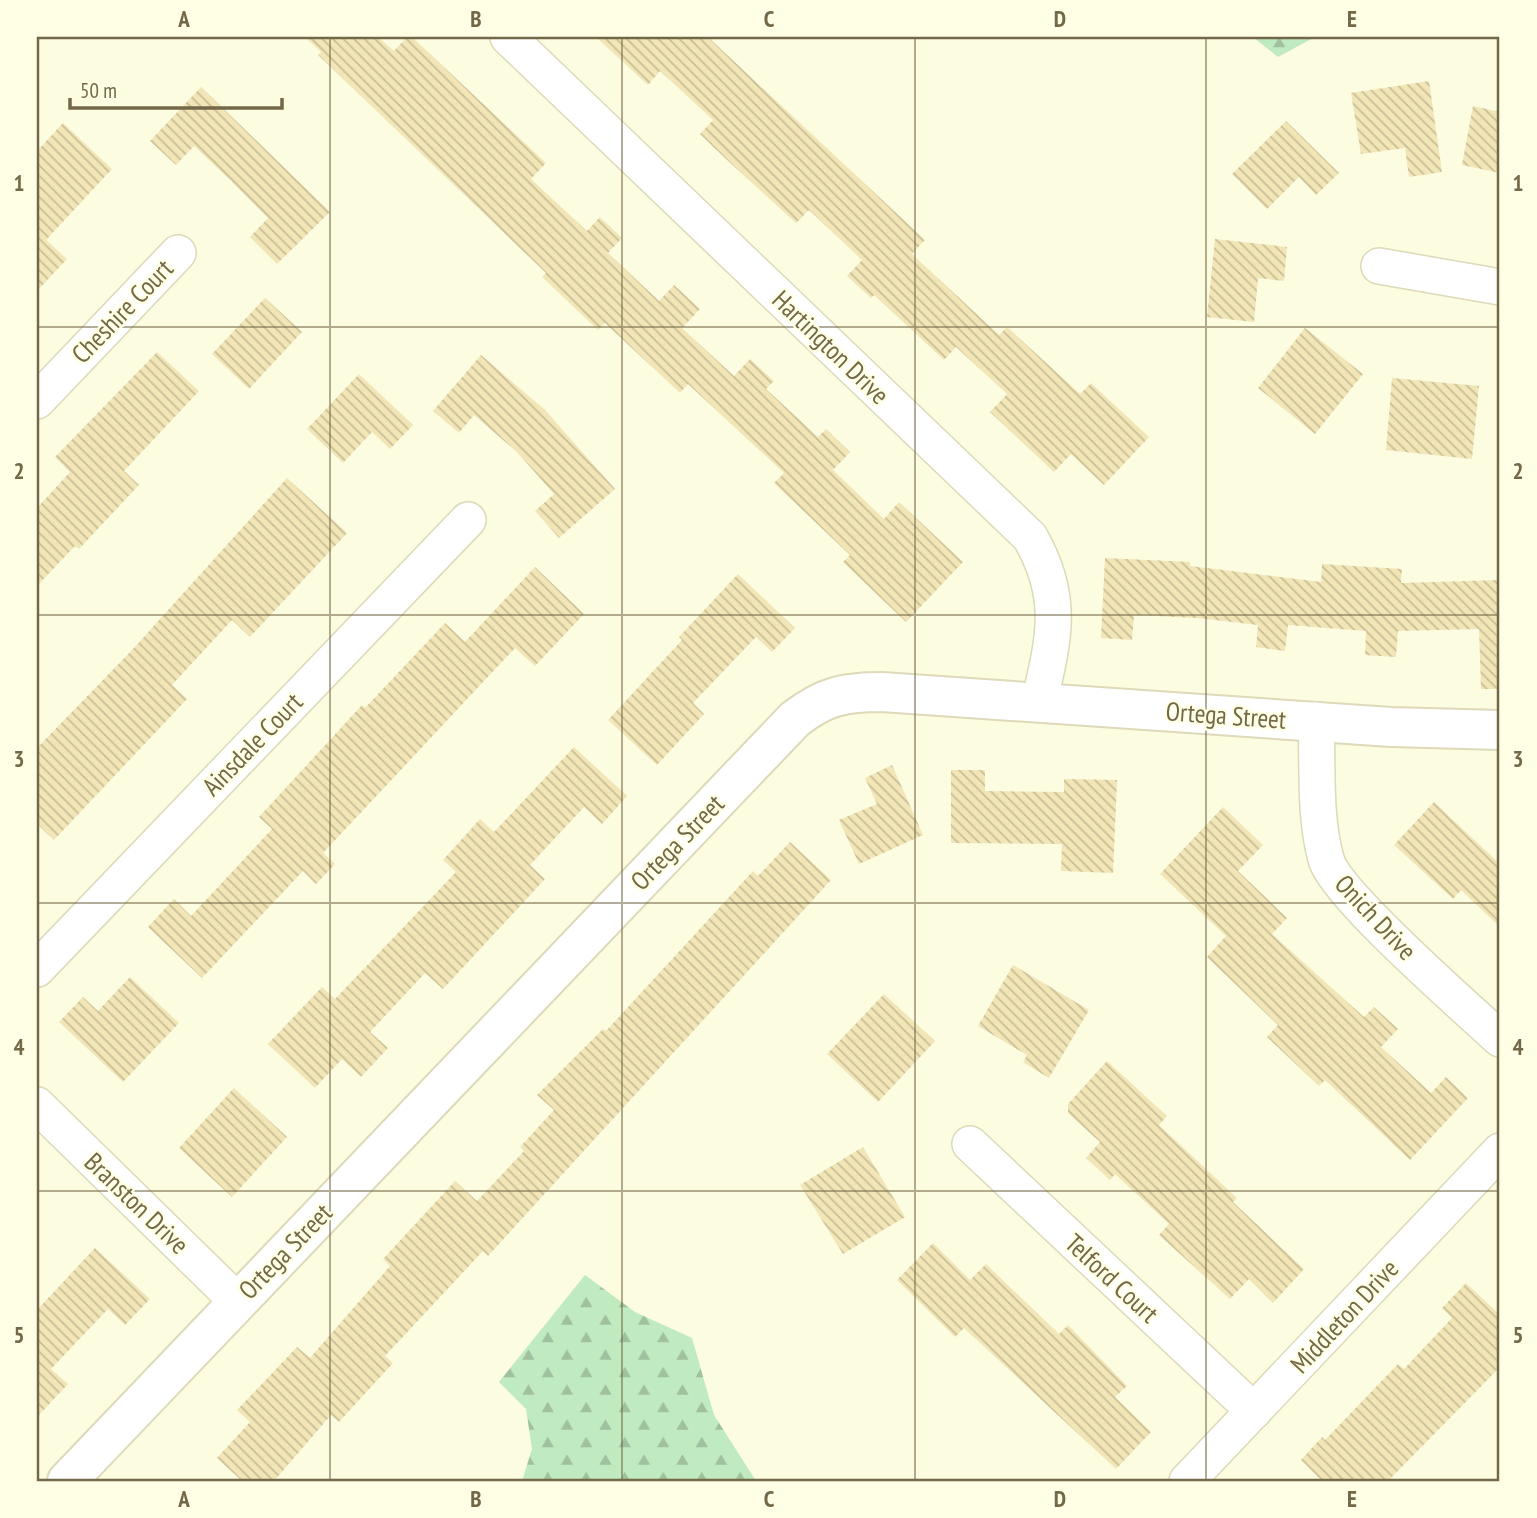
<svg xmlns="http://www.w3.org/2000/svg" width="1537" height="1518" font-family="'PT Sans Narrow',sans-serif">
<defs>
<pattern id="forest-firs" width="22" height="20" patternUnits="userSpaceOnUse" patternTransform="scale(1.75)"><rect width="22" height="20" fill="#c0eabf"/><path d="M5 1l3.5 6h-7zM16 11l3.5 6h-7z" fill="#a0c19d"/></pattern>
<pattern id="building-back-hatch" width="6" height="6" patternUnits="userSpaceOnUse" patternTransform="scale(1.75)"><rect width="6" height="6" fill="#f2e6b7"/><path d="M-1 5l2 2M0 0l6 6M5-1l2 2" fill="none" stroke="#c8be97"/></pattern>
</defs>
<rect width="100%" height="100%" fill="#fcfce0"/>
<g fill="url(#forest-firs)">
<polygon points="1253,37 1315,37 1278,57"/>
<polygon points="585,1275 635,1312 692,1338 714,1415 756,1481 522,1481 532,1449 526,1409 499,1382"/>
</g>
<g fill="url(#building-back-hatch)">
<polygon points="305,37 378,37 394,51 407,37 412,37 546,163 531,179 587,231 600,217 622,238 608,253 659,301 674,285 700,309 682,328 734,376 750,359 774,381 766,389 818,437 826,429 850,452 833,470 884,519 899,502 963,562 906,622 843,562 850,555 774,483 784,473 688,384 680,393 605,323 598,330 542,277 546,273 318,55 321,52"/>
<polygon points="596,37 708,37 925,240 912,254 999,335 1007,327 1080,394 1091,383 1149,437 1104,485 1071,454 1054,472 990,412 1007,394 956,347 944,360 874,295 871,298 847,276 862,260 809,210 796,223 726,159 700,134 713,120 660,71 648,85"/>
<polygon points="1429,81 1442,172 1409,177 1405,148 1361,154 1351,93"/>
<polygon points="201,87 330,212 277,264 250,237 268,218 226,176 194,146 176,165 150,141"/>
<polygon points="1473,106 1500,112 1500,173 1462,165"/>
<polygon points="1286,121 1339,173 1316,195 1299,177 1267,209 1232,174"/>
<polygon points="63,123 112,169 46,240 67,259 37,291 37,151"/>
<polygon points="1215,239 1287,247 1284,281 1258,278 1254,322 1207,317"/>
<polygon points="265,298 302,332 249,389 212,354"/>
<polygon points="1305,328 1363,374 1315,434 1258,388"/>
<polygon points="157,352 199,391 124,471 139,485 79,549 75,546 37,586 37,508 70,472 55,457"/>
<polygon points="481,355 545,410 615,489 559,538 535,511 554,494 517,452 474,415 459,433 433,411"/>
<polygon points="359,374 413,425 390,449 372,432 343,463 307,429"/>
<polygon points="1392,378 1479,386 1472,459 1386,450"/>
<polygon points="287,478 347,533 250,637 232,620 172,685 187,699 54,840 37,824 37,748 133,649"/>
<polygon points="1105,558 1190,562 1190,566 1321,582 1322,564 1402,569 1401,583 1500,580 1500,689 1481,689 1479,629 1398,631 1396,657 1365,655 1366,631 1288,625 1285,651 1256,647 1258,625 1197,618 1134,615 1132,640 1101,638"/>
<polygon points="535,567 584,614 535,666 515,648 323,853 335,864 316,884 303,871 202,978 148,927 174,899 191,916 272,829 259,817 362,705 365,708 445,623 465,642"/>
<polygon points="738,574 795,628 772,652 756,637 693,703 704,714 657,765 608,720 682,640 679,637"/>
<polygon points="574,747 627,796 602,824 584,807 530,865 545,879 443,989 425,973 370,1032 388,1048 361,1077 342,1059 315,1088 268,1044 322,987 335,999 456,872 443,860 480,819 494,832"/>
<polygon points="892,765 923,835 859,864 839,820 877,804 865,778"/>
<polygon points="951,770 985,770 985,791 1064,792 1064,779 1117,780 1113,873 1061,871 1062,844 951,843"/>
<polygon points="1434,802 1500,864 1500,927 1461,890 1453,899 1394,845"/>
<polygon points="1223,807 1263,845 1238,871 1287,918 1272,934 1364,1017 1374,1007 1398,1029 1381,1047 1431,1093 1446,1077 1468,1098 1410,1160 1325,1080 1319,1086 1267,1037 1278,1025 1207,957 1226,936 1160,874"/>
<polygon points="790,842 831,880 488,1256 483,1251 385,1356 393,1363 339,1422 331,1415 274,1481 242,1481 217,1458 250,1422 237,1410 297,1347 310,1358 390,1266 383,1259 455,1181 477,1201 524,1151 520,1147 554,1110 537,1095 603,1029 606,1031 753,871 758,876"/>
<polygon points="1013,965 1089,1010 1049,1078 1023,1062 1027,1055 978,1026"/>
<polygon points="130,977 179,1023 123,1082 59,1022 83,997 98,1011"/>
<polygon points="884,994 935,1041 878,1102 827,1054"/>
<polygon points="1107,1061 1167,1116 1159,1125 1237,1198 1233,1202 1304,1269 1273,1303 1249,1279 1230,1299 1159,1235 1169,1224 1115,1174 1110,1180 1086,1158 1100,1142 1068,1113 1068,1104"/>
<polygon points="234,1088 287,1137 232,1197 179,1148"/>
<polygon points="863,1147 905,1217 843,1254 800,1185"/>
<polygon points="933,1243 970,1280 986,1264 1059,1334 1068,1325 1127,1386 1115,1397 1151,1432 1116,1469 964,1328 955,1337 897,1280"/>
<polygon points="95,1248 150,1299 125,1325 108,1309 51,1369 68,1384 37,1417 37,1310"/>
<polygon points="1466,1283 1500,1315 1500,1367 1388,1481 1322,1481 1301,1460 1322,1437 1325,1440 1398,1364 1404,1369 1452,1318 1442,1308"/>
</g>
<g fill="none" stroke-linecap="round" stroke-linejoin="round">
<defs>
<g id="minor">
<path d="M508,37L1030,537C1065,598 1054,638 1039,703"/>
<polyline points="1379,266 1500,287"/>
<polyline points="37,401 178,253"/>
<path d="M1316,720C1318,766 1314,815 1326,859C1335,894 1468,1009 1500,1039"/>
<polyline points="37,969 468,520"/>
<polyline points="37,1105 237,1301"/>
<polyline points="970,1144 1254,1411"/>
<polyline points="1187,1481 1500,1151"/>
</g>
<path id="tertiary" d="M67,1481L795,719C825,696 844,692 882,692L1391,727L1500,730"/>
</defs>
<use href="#minor" stroke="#ddd9b9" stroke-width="38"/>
<use href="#tertiary" stroke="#ddd9b9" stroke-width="42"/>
<use href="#minor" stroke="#fff" stroke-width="35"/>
<use href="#tertiary" stroke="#fff" stroke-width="38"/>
</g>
<path fill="none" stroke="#736847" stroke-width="2" stroke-opacity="0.55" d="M330,37V1481M622,37V1481M915,37V1481M1206,37V1481M37,327H1500M37,615H1500M37,903H1500M37,1191H1500"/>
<g text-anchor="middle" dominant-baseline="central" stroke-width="5" stroke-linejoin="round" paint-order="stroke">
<g font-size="26" fill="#736847" stroke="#ffffe6">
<text transform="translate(122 311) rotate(-46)">Cheshire Court</text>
<text transform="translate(831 347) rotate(44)">Hartington Drive</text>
<text transform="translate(1226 715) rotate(4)">Ortega Street</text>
<text transform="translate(252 744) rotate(-46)">Ainsdale Court</text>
<text transform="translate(677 842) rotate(-46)">Ortega Street</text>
<text transform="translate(1376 917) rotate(47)">Onich Drive</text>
<text transform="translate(137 1203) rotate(44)">Branston Drive</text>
<text transform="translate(285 1251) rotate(-46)">Ortega Street</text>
<text transform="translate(1112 1278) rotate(43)">Telford Court</text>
<text transform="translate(1344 1316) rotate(-47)">Middleton Drive</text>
</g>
</g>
<rect width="1537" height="1518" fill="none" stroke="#ffffe6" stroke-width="77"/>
<path d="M70 98v10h212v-10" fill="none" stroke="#736847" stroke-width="3.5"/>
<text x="80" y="98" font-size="21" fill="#736847" stroke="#ffffe6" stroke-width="5" paint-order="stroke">50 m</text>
<rect x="38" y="38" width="1460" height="1442" fill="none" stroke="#736847" stroke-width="2.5"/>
<g font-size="23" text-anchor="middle" font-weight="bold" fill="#736847">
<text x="184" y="27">A</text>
<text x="476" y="27">B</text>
<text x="769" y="27">C</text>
<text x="1060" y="27">D</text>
<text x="1352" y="27">E</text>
<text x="19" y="191">1</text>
<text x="1518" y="191">1</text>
<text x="19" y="479">2</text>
<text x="1518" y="479">2</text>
<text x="19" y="767">3</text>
<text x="1518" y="767">3</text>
<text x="19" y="1055">4</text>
<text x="1518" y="1055">4</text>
<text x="19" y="1343">5</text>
<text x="1518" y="1343">5</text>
<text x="184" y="1507">A</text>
<text x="476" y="1507">B</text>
<text x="769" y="1507">C</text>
<text x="1060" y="1507">D</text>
<text x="1352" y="1507">E</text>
</g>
</svg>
